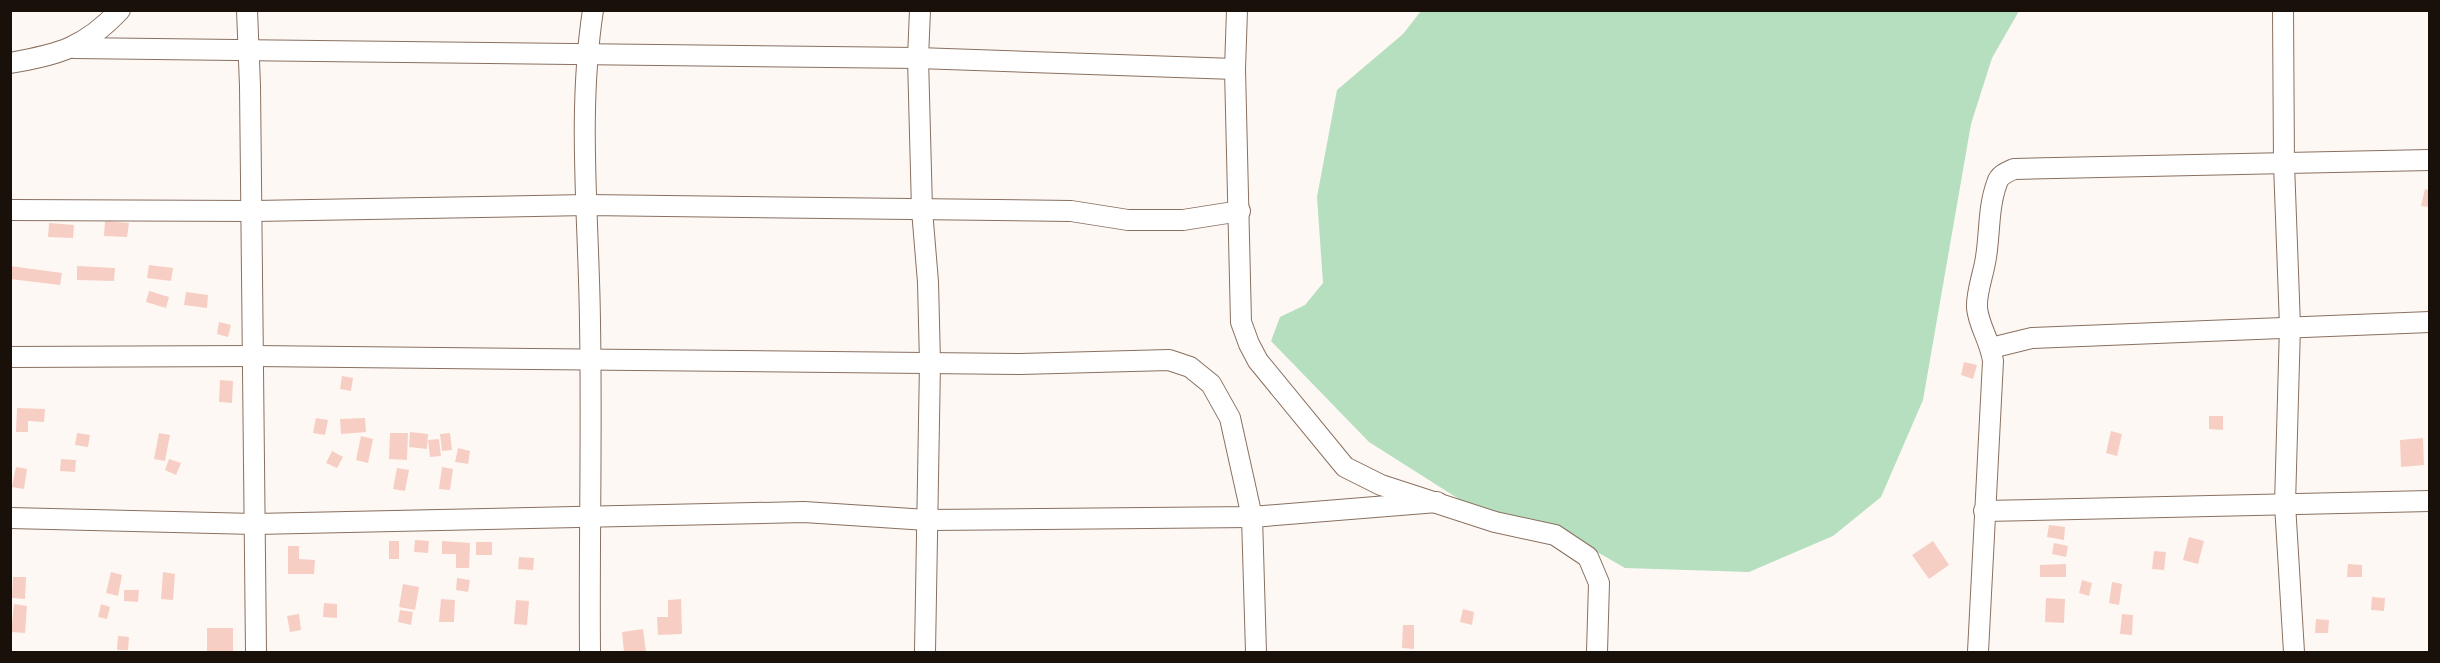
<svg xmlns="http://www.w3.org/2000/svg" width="2440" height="663" font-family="Literata,serif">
<rect width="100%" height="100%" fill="#fef8f4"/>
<polygon fill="#b5dfbf" points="1421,11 2019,11 1992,58 1971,124 1923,400 1881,497 1833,536 1749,572 1625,568 1547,523 1514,534 1369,442 1271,341 1280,317 1305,305 1323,283 1317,197 1337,90 1403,34"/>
<g fill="#f7cec3">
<polygon points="2425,189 2430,191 2429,207 2421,206"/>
<polygon points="105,221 129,223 127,237 104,236"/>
<polygon points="49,223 74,225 73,238 48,237"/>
<polygon points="149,265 173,268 171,281 147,278"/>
<polygon points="10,266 62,273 60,285 10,279"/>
<polygon points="77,266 115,268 114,281 77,280"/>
<polygon points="149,291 169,297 166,308 146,302"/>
<polygon points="186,292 208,295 207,308 184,305"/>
<polygon points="219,322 231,325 228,337 217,334"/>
<polygon points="1964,362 1977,365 1973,379 1961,375"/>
<polygon points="342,376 353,378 351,391 340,389"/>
<polygon points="220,380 233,381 232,403 219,402"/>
<polygon points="17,408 45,409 44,422 28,421 28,432 16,432"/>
<polygon points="2209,416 2223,416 2223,430 2209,429"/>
<polygon points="316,418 328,420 325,435 313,433"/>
<polygon points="365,418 366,432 341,434 340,419"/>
<polygon points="2111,431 2122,434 2117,456 2106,453"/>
<polygon points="410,432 428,434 427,449 409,447"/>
<polygon points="77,433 90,435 88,447 75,445"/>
<polygon points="159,433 170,435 165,461 154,459"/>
<polygon points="390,433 408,433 407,460 389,459"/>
<polygon points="450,433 452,450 442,451 440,434"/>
<polygon points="361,436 373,439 368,463 356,460"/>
<polygon points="2423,438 2424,465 2401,467 2400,440"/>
<polygon points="439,439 441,456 430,457 428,440"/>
<polygon points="458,448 470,451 468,464 455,462"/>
<polygon points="332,451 343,457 337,468 326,463"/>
<polygon points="61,459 76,460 75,472 60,471"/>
<polygon points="169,459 181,463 176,475 165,470"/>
<polygon points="16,467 27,469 24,489 12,487"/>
<polygon points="442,467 453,469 450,490 439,489"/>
<polygon points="397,468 409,470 405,491 393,489"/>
<polygon points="2049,525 2065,527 2064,540 2047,537"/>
<polygon points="2189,537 2204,541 2198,564 2183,560"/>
<polygon points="415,540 429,541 428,553 414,552"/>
<rect x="389" y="541" width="10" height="18"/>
<polygon points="442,541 470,543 469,568 456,568 456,554 442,554"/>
<polygon points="1933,541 1949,565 1929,579 1912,555"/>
<rect x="476" y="542" width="16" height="13"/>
<polygon points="2054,543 2068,546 2066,557 2052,554"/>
<polygon points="288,546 299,546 299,559 315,560 314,574 288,574"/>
<polygon points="2154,551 2166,552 2164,570 2152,569"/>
<polygon points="519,557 534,558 533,570 518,569"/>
<polygon points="2066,564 2066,577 2040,577 2040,565"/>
<polygon points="2348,564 2362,565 2362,577 2347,577"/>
<polygon points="111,572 122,575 118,596 106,593"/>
<polygon points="163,572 175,574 173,600 161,599"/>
<polygon points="13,577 26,577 25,599 12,598"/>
<polygon points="457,578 470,580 468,592 456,590"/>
<polygon points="2082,580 2092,583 2089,596 2079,593"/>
<polygon points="2112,582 2122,584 2119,605 2109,603"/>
<polygon points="403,584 419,587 415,610 399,607"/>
<polygon points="124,590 139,590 138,602 124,601"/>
<polygon points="2372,597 2385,598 2384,611 2371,610"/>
<polygon points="2046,598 2065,599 2064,623 2045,622"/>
<polygon points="441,599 455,600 454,622 439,622"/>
<polygon points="681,599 682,634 658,635 657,617 668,617 668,600"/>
<polygon points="516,600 529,601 527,625 514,624"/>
<polygon points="324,603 337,604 337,618 323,617"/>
<polygon points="14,604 27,606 25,633 11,632"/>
<polygon points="101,604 110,607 107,619 98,617"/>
<polygon points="1463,609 1474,612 1472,625 1460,622"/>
<polygon points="400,610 413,612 411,625 398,622"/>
<polygon points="299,614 301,630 290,632 287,616"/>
<polygon points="2122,614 2133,615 2132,635 2120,634"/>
<polygon points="2316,619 2329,620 2328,633 2315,633"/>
<polygon points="1403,625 1414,625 1414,649 1402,648"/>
<rect x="207" y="628" width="26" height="24"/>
<polygon points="643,629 646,652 624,652 622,632"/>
<polygon points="118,636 129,637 128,650 117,650"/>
</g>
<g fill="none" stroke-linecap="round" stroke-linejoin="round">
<defs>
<g id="street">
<polyline points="247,10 250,86 256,652"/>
<polyline points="920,10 918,58 922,210 928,282 930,363 925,652"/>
<polyline points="1237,10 1235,69 1241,322 1249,344 1258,361 1345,467 1381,485 1495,522 1555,535 1588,557 1599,583 1597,652"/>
<polyline points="2283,10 2284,164 2290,326 2285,504 2294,652"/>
<polyline points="74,48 918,58 1235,69"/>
<path d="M10,63C60,54 84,48 120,10"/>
<polyline points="10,210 252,211 587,205 1071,211 1128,220 1183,220 1240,211"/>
<polyline points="1991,348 2032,338 2430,322"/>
<polyline points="10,357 252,356 1020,364 1169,360 1190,367 1211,384 1230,418 1252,517 1256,652"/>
<polyline points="1984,511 2430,501"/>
<polyline points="10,518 255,524 804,512 927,520 1252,517 1437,502"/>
<path d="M590,652C589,543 592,434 590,324C589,219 577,115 593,10"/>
<path d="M1978,652L1993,361C1990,340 1979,327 1977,308C1976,292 1984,273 1986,257C1990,233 1988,207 1997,183C1999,175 2007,172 2014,169L2430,160"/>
</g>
</defs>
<use href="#street" stroke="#897060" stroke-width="22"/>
<use href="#street" stroke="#fff" stroke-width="20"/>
</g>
<rect width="2440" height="663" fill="none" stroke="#19100a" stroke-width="24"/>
</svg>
